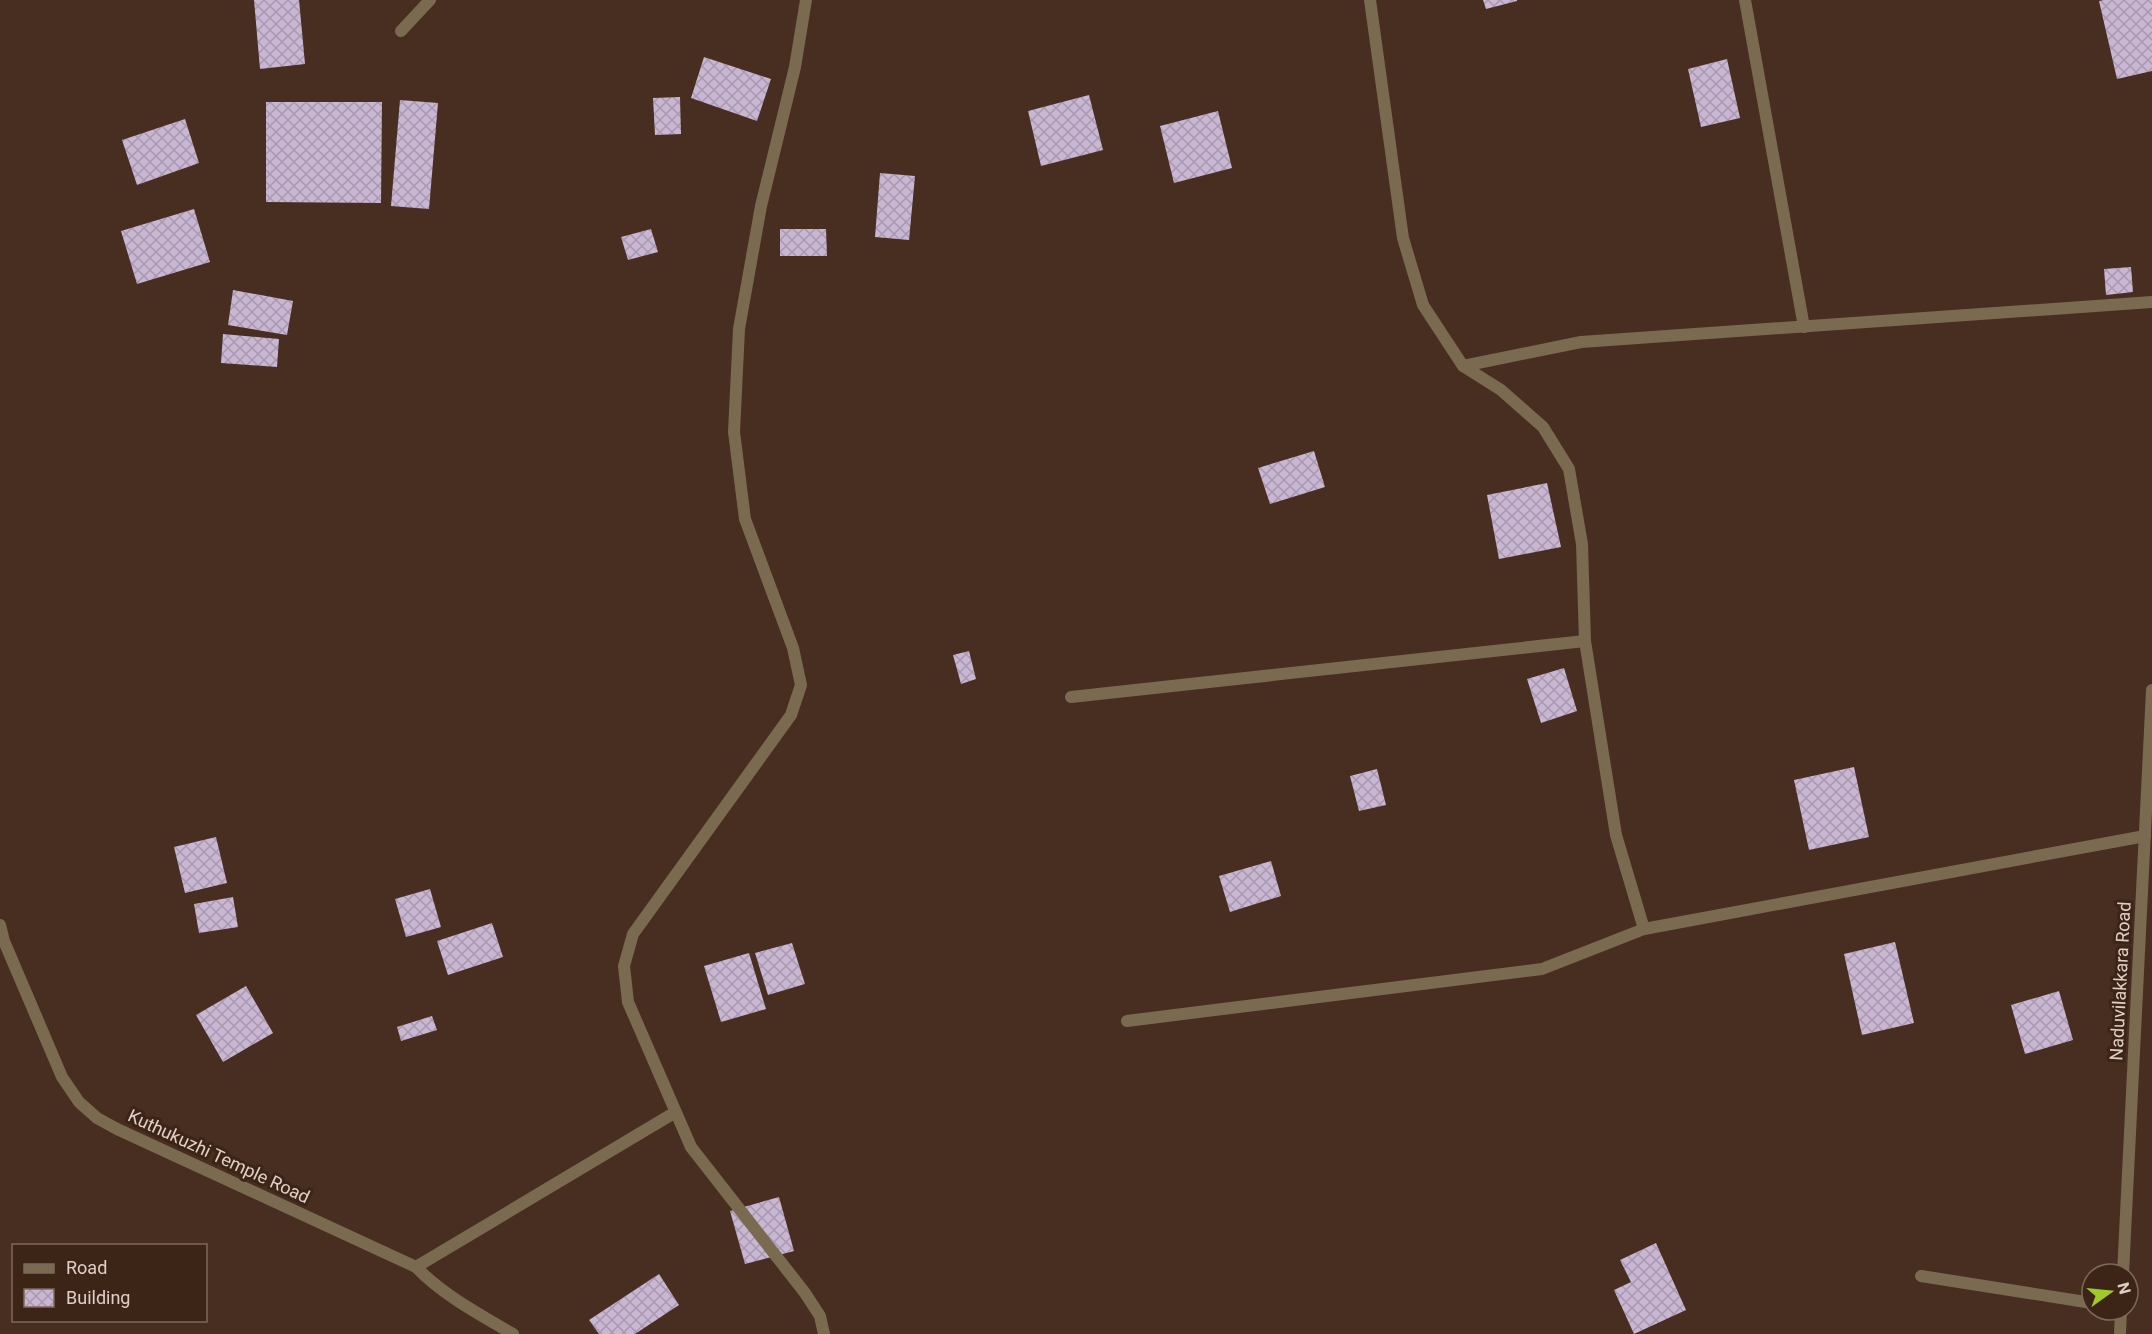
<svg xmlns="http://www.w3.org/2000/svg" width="2152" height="1334" font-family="Roboto,sans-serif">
<defs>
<pattern id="building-cross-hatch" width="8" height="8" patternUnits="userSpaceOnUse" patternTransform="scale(1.5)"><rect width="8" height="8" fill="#c8b6d3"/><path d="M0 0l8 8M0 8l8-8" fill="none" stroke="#a798ad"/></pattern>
</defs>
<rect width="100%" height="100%" fill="#472e20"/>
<g fill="url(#building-cross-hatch)">
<polygon points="254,0 299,0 305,64 260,69"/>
<polygon points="1483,0 1517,0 1517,1 1486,9"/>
<polygon points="2104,0 2152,0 2152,71 2117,79 2099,1"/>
<polygon points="704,57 771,79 757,121 691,98"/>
<polygon points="1727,59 1740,118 1701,127 1688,69"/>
<polygon points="1089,95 1103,150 1041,166 1028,111"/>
<polygon points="680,97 681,134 655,135 653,98"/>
<polygon points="400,100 438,103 429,209 391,206"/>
<polygon points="266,102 382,102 381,203 266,202"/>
<polygon points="1218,111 1232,168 1174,183 1160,126"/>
<polygon points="185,119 199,163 137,185 122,140"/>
<polygon points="880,173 915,176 909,240 875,237"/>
<polygon points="194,209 210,262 137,284 121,231"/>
<polygon points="651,229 658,252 628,260 621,237"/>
<polygon points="780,229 826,229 827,256 780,256"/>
<polygon points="2131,267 2133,292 2106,295 2104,269"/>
<polygon points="233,290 293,301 287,335 228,325"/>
<polygon points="223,334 279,339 277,367 221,363"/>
<polygon points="1314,451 1325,487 1270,504 1258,468"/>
<polygon points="1547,483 1561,547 1499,559 1487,495"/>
<polygon points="969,651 976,679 961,684 953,655"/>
<polygon points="1564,668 1577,711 1541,723 1527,679"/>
<polygon points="1854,767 1869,837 1809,850 1794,780"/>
<polygon points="1377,769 1386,805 1359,811 1350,776"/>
<polygon points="216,837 227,883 185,893 174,847"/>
<polygon points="1271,861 1281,896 1230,912 1219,876"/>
<polygon points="430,889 441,927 406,937 395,899"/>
<polygon points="233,897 238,927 199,933 194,904"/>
<polygon points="492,923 503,957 448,975 437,941"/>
<polygon points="1895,942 1914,1023 1862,1035 1844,954"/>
<polygon points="792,943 805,984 768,995 755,953"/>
<polygon points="749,953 766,1009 721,1022 704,966"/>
<polygon points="246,986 273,1033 223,1062 196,1015"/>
<polygon points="2059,991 2073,1040 2025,1054 2011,1005"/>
<polygon points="432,1016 437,1030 401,1041 397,1027"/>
<polygon points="779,1197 794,1251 745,1264 730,1211"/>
<polygon points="1656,1243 1686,1310 1634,1334 1614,1290 1631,1282 1620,1260"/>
<polygon points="659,1274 679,1305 635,1334 599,1334 589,1320"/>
</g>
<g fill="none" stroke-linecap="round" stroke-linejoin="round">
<g stroke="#7a6a50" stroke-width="12">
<polyline points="806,0 795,67 761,206 739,329 734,432 745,519 793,648 801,685 791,715 633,934 624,966 628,1002 691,1147 805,1293 820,1316 824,1334"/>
<polyline points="1745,0 1804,327"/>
<polyline points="401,31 430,0"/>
<polyline points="1463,366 1581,342 2152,302"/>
<polyline points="1071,697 1585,641"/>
<path d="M0,925L4,941L62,1077L79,1102L97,1118L117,1129L416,1267C443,1295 479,1314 513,1334"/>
<polyline points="1644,929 2145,836"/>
<polyline points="1127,1021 1542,969 1644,929 1616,835 1585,641 1582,544 1569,469 1543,427 1501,390 1463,366 1423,305 1403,238 1370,0"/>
<polyline points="416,1267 674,1113"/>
<polyline points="2123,1274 2152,690"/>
<polyline points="1921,1276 2092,1303"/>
<polyline points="2120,1334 2121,1310"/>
</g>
</g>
<g text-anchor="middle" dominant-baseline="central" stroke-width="6" stroke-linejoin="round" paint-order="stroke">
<g font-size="18" fill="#e0cfc7" stroke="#3c2416">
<text transform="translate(2120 981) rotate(-87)">Naduvilakkara Road</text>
<text transform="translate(219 1156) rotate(25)">Kuthukuzhi Temple Road</text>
</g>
</g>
<rect x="12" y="1244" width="195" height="78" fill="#3c2416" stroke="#7e685d" stroke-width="1.5"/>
<rect x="24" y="1264" width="30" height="9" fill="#7a6a50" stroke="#7e685d" stroke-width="1.5"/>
<text x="66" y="1274" font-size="18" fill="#e0cfc7">Road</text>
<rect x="24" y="1289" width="30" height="18" fill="url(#building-cross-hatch)" stroke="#7e685d" stroke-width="1.5"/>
<text x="66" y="1304" font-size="18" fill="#e0cfc7">Building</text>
<g transform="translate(2110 1292) rotate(75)"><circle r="28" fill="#3c2416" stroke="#7e685d" stroke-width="1.5"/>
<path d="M0-4.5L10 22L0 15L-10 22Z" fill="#a0c92b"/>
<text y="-9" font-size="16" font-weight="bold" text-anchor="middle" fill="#e0cfc7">N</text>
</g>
</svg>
